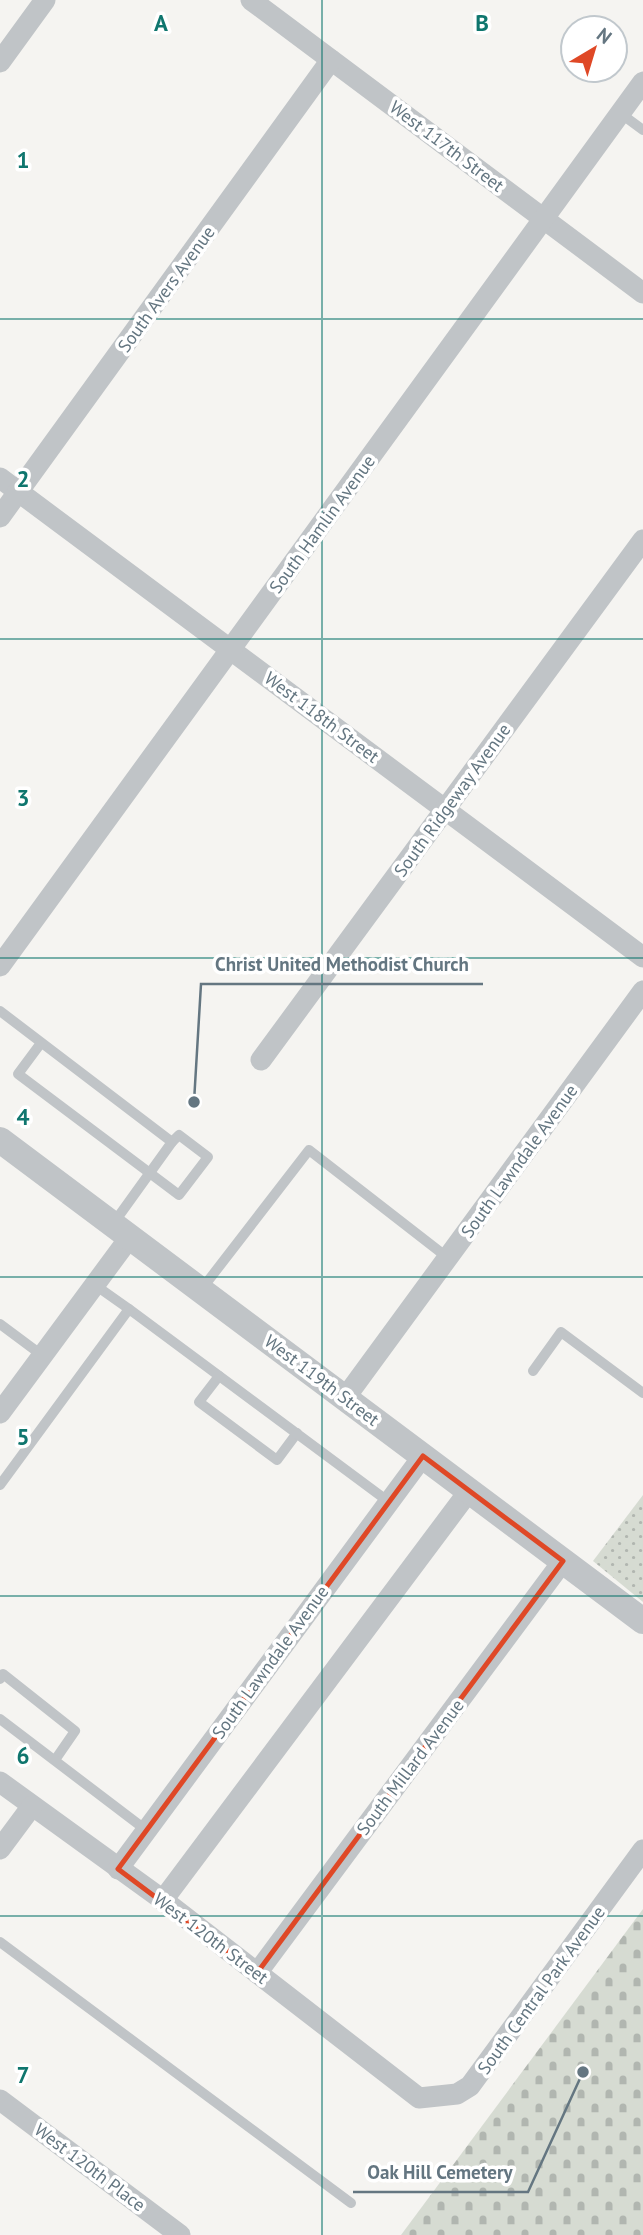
<svg xmlns="http://www.w3.org/2000/svg" width="643" height="2235" font-family="'PT Sans',sans-serif">
<defs>
<pattern id="grass-dots" width="8" height="8" patternUnits="userSpaceOnUse" patternTransform="scale(1.75)"><rect width="8" height="8" fill="#d6dbd2"/><path d="M2 2h.1M6 6h.1" fill="none" stroke="#b1b6b0" stroke-width="1.8" stroke-linecap="round"/></pattern>
<pattern id="cemetery-stones" width="16" height="16" patternUnits="userSpaceOnUse" patternTransform="scale(1.75)"><rect width="16" height="16" fill="#d6dbd2"/><path d="M2 7V4a2 2 0 0 1 4 0v3zM10 15v-3a2 2 0 0 1 4 0v3z" fill="#b1b6b0"/></pattern>
</defs>
<rect width="100%" height="100%" fill="#f5f4f1"/>
<polygon fill="url(#grass-dots)" points="643,1495 643,1602 593,1561"/>
<polygon fill="url(#cemetery-stones)" points="643,1909 643,2235 401,2235"/>
<g fill="none" stroke-linecap="round" stroke-linejoin="round">
<g stroke="#c0c4c7" stroke-width="10">
<polyline points="620,113 643,130"/>
<polyline points="0,1011 172,1142 113,1224"/>
<polyline points="41,1043 18,1074 179,1195 208,1157 179,1135 172,1142"/>
<polyline points="95,1285 129,1309"/>
<polyline points="201,1290 309,1150 448,1258"/>
<polyline points="0,1324 43,1356"/>
<polyline points="533,1371 561,1332 643,1393"/>
<polyline points="219,1376 199,1402 277,1460 297,1433"/>
<polyline points="0,1485 129,1309 389,1502"/>
<polyline points="0,1679 3,1674 75,1731 55,1760"/>
<polyline points="0,1719 146,1830"/>
<polyline points="0,1942 351,2203"/>
</g>
<g stroke="#c0c4c7" stroke-width="21">
<polyline points="251,0 643,293"/>
<polyline points="0,62 45,0"/>
<polyline points="0,478 643,957"/>
<polyline points="0,517 331,60"/>
<polyline points="0,966 643,82"/>
<polyline points="261,1060 643,540"/>
<polyline points="345,1398 643,991"/>
<polyline points="0,1413 130,1237"/>
<polyline points="0,1782 163,1900 419,2098 457,2094 470,2086 643,1850"/>
<polyline points="0,1849 32,1806"/>
<polyline points="118,1869 423,1456"/>
<polyline points="163,1900 469,1491"/>
<polyline points="257,1973 563,1561"/>
<polyline points="0,2100 180,2235"/>
</g>
<polyline stroke="#c0c4c7" stroke-width="26" points="0,1140 643,1621"/>
</g>
<path fill="none" stroke="#df4826" stroke-width="5" stroke-linejoin="round" d="M423,1456L563,1561L257,1973L118,1869Z"/>
<path fill="none" stroke="#0f766e" stroke-width="2" stroke-opacity="0.55" d="M322,0V2235M0,319H643M0,639H643M0,958H643M0,1277H643M0,1596H643M0,1916H643"/>
<g text-anchor="middle" dominant-baseline="central" stroke-width="7" stroke-linejoin="round" paint-order="stroke">
<g font-size="18" fill="#647681" stroke="#fff">
<text transform="translate(447 146) rotate(37)">West 117th Street</text>
<text transform="translate(166 289) rotate(-54)">South Avers Avenue</text>
<text transform="translate(322 524) rotate(-54)">South Hamlin Avenue</text>
<text transform="translate(322 717) rotate(37)">West 118th Street</text>
<text transform="translate(452 800) rotate(-54)">South Ridgeway Avenue</text>
<text transform="translate(519 1161) rotate(-54)">South Lawndale Avenue</text>
<text transform="translate(322 1380) rotate(37)">West 119th Street</text>
<text transform="translate(270 1662) rotate(-54)">South Lawndale Avenue</text>
<text transform="translate(410 1767) rotate(-53)">South Millard Avenue</text>
<text transform="translate(211 1938) rotate(37)">West 120th Street</text>
<text transform="translate(541 1990) rotate(-54)">South Central Park Avenue</text>
<text transform="translate(90 2167) rotate(37)">West 120th Place</text>
</g>
</g>
<g font-size="23" text-anchor="middle" font-weight="bold" fill="#0f766e" stroke="#fff" stroke-width="7" stroke-linejoin="round" paint-order="stroke">
<text x="161" y="31">A</text>
<text x="482" y="31">B</text>
<text x="23" y="168">1</text>
<text x="23" y="487">2</text>
<text x="23" y="806">3</text>
<text x="23" y="1125">4</text>
<text x="23" y="1445">5</text>
<text x="23" y="1764">6</text>
<text x="23" y="2083">7</text>
</g>
<path fill="none" stroke="#647681" stroke-width="2.5" d="M194 1102L201 984H483M583 2072L528 2192H353"/>
<g fill="#647681" stroke="#fff" stroke-width="2.5">
<circle cx="194" cy="1102" r="7"/>
<circle cx="583" cy="2072" r="7"/>
</g>
<g font-size="19" text-anchor="middle" font-weight="bold" fill="#647681" stroke="#fff" stroke-width="7" stroke-linejoin="round" paint-order="stroke">
<text x="342" y="971">Christ United Methodist Church</text>
<text x="440" y="2179">Oak Hill Cemetery</text>
</g>
<g transform="translate(594 49) rotate(38)"><circle r="33" fill="#ffffff" stroke="#c1c8cd" stroke-width="2"/>
<path d="M0-5L12 26L0 18L-12 26Z" fill="#df4826"/>
<text y="-10" font-size="19" font-weight="bold" text-anchor="middle" fill="#647681">N</text>
</g>
</svg>
